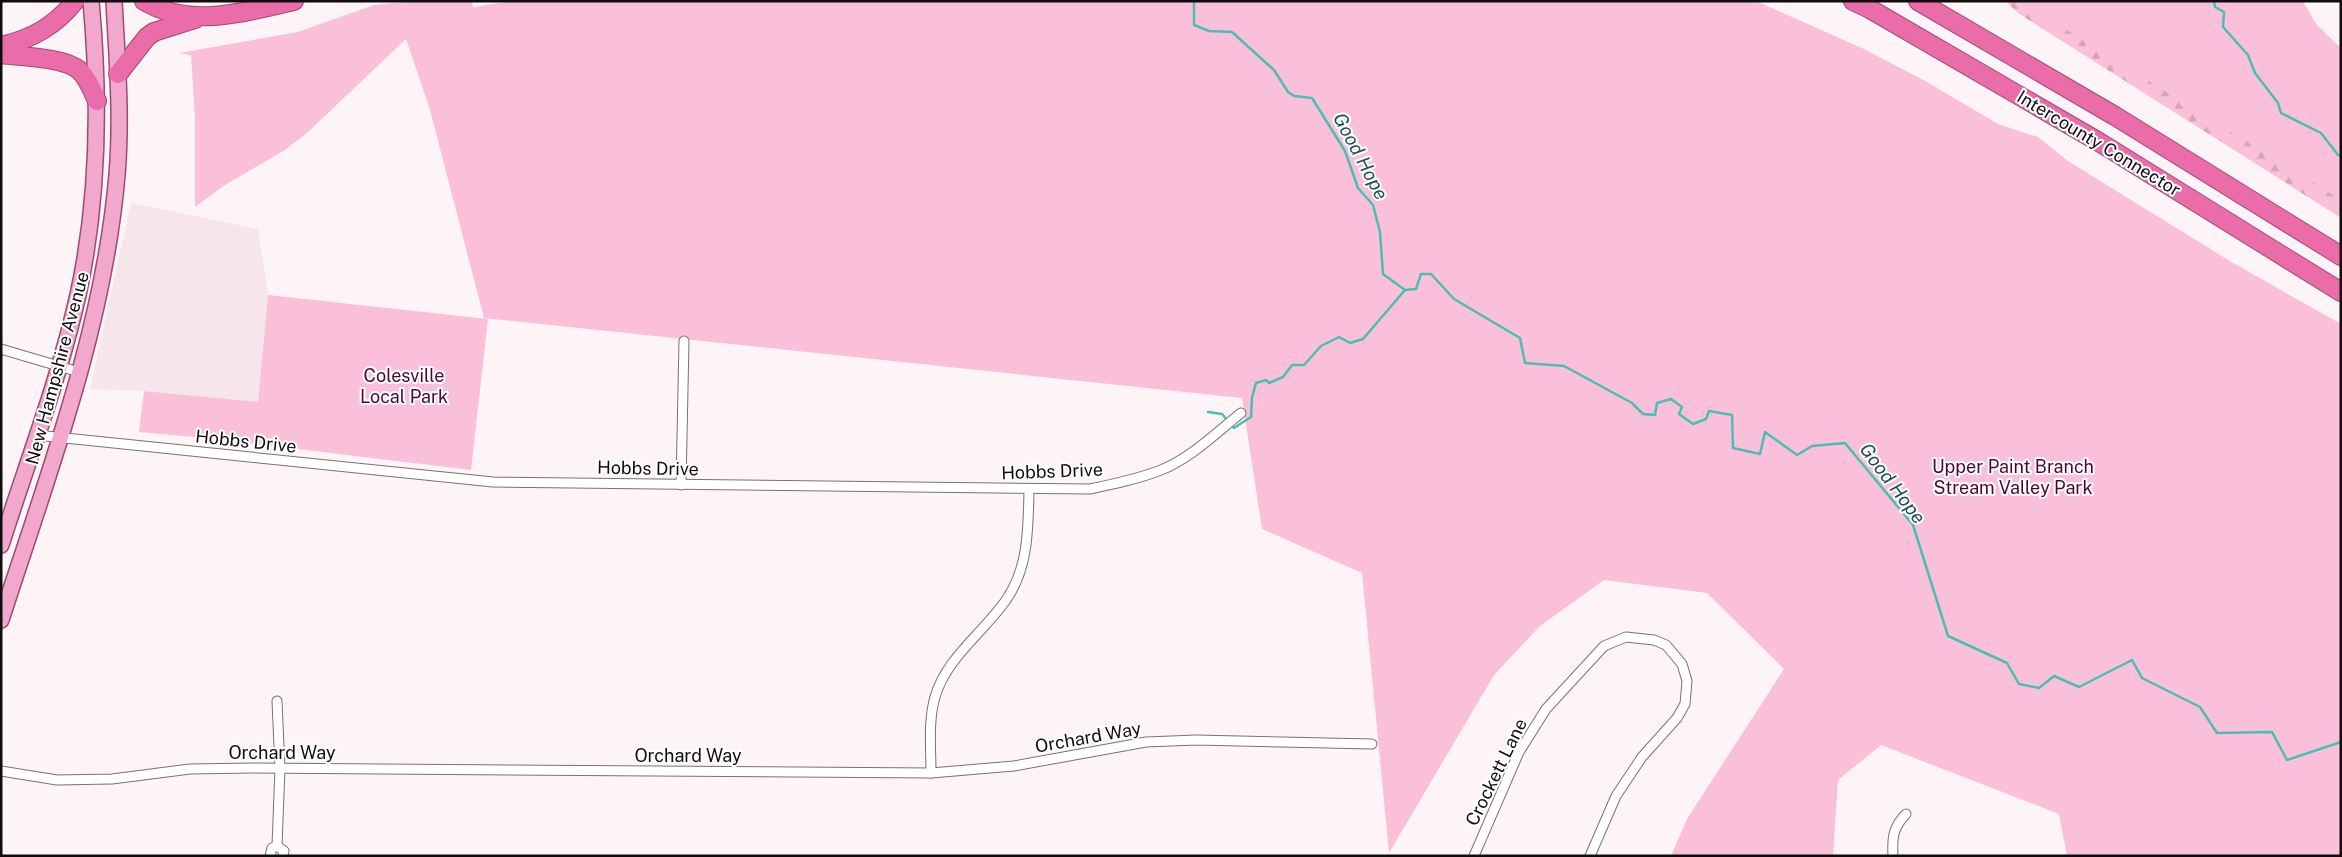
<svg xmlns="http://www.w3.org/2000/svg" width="2342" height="857" font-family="'Public Sans',sans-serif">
<defs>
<pattern id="forest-firs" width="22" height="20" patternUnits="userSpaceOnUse" patternTransform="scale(1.25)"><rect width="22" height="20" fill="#fbc0d9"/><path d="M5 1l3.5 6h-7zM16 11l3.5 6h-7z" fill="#d6a4b9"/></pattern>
</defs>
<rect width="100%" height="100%" fill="#fcf4f7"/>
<polygon fill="#f6e5eb" points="131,203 258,229 268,295 258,402 144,391 90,389"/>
<polygon fill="url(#forest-firs)" points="2005,1 2292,1 2341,88 2341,218 2018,13"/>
<g fill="#fbc0d9">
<polygon points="415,1 472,1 473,7 511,1 1756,1 1864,49 1925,81 2000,125 2038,137 2068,161 2233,263 2341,324 2341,856 2067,856 2059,814 1881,745 1838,780 1833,856 1671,856 1687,819 1784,669 1707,593 1604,580 1540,626 1494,675 1389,853 1362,573 1262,529 1242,398 484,318 430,110 406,39 308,132 285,150 225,185 195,207 195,118 191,55 179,53 298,32 374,5"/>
<polygon points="2020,1 2303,1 2316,24 2341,48 2341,200"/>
<polygon points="268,295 488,319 471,470 206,438 139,432 144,391 258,402"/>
</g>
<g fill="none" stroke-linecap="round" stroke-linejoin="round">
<g stroke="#4abeb4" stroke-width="2.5">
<polyline points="1194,1 1194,25 1209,31 1232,32 1274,70 1288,92 1294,96 1312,98 1345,151 1358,188 1373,205 1380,232 1383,274 1405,290 1416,289 1421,274 1431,274 1454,299 1520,338 1525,363 1564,366 1632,403 1643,414 1655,415 1657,403 1671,399 1682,407 1679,414 1693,424 1706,419 1709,411 1732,415 1733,448 1760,454 1765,432 1797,455 1812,446 1845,443 1913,525 1948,636 2007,663 2019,684 2039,688 2054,676 2079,687 2132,660 2142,678 2200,707 2217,733 2272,732 2287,760 2341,742"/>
<polyline points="2214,1 2215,7 2224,12 2223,27 2248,55 2255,73 2278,103 2281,113 2321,133 2338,155 2341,155"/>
<polyline points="1208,412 1222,414 1234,428 1251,417 1252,398 1256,383 1266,380 1269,383 1283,377 1292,365 1304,365 1321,346 1339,337 1350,343 1363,339 1405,290"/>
</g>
<defs>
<g id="street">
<polyline points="1,349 79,372"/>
<path d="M36,435L493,482L1090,489C1114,484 1138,479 1161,470C1191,458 1216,433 1241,413"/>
<polyline points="681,485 684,341"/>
<polyline points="1,771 57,780 112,779 190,769 253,768 931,773 1014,766 1146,742 1196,740 1372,744"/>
<path d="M931,773C931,748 928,721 935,697C946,658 984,632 1006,600C1029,567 1028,528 1029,490"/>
<polyline points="277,846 280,768 277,701"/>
<polyline points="270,856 272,848 277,846 284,851 283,856"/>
<polyline points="1474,856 1519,752 1546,709 1604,646 1626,637 1654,640 1666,645 1682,664 1687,681 1685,704 1677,718 1642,757 1616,796 1590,856"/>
<path d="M1893,856C1892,838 1893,827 1906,814"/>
</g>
<g id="primary">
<path d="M1,545C27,463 59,380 78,295C99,199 100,99 91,1"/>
<path d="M1,620C48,474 104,328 117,175C122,117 117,59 114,1"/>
</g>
<g id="highway">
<path d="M144,1C191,29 244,12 294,1"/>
<polyline points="1853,1 1870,9 2099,142 2341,292"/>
<polyline points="1918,1 2115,116 2341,256"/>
<path d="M1,46C32,39 55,26 75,1"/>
<path d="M1,54C21,57 64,57 79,70C88,78 92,90 97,101"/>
<polyline points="118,74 147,37 154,32 195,19"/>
</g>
</defs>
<use href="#street" stroke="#797174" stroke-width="11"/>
<use href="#primary" stroke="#9e4b73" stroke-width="18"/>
<use href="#highway" stroke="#9e4b73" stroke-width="20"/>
<use href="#street" stroke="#fff" stroke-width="9"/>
<use href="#primary" stroke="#f2a7cc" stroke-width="15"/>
<use href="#highway" stroke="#ea6daa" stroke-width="18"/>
</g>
<g text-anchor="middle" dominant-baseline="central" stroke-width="4" stroke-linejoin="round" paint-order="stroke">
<g font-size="18" fill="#100d0e" stroke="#fff">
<text transform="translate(2099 143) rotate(31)">Intercounty Connector</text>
<text transform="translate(57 368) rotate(-75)">New Hampshire Avenue</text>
<text transform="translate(246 441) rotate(6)">Hobbs Drive</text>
<text transform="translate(648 468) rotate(1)">Hobbs Drive</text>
<text transform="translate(1052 471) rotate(-2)">Hobbs Drive</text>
<text transform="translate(1088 737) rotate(-10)">Orchard Way</text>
<text x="282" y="752">Orchard Way</text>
<text x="688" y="755">Orchard Way</text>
<text transform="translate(1496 772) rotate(-64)">Crockett Lane</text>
</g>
<g font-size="18" fill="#4d062f" stroke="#fff">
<text x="404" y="375">Colesville<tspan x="404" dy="21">Local Park</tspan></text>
<text x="2013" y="466">Upper Paint Branch<tspan x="2013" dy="21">Stream Valley Park</tspan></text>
</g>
<g font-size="19" font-style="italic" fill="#1e504c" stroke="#fff">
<text transform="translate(1361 156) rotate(62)">Good Hope</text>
<text transform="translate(1893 483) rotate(53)">Good Hope</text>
</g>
</g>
<rect width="2342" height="857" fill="none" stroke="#100d0e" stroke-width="5"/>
</svg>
